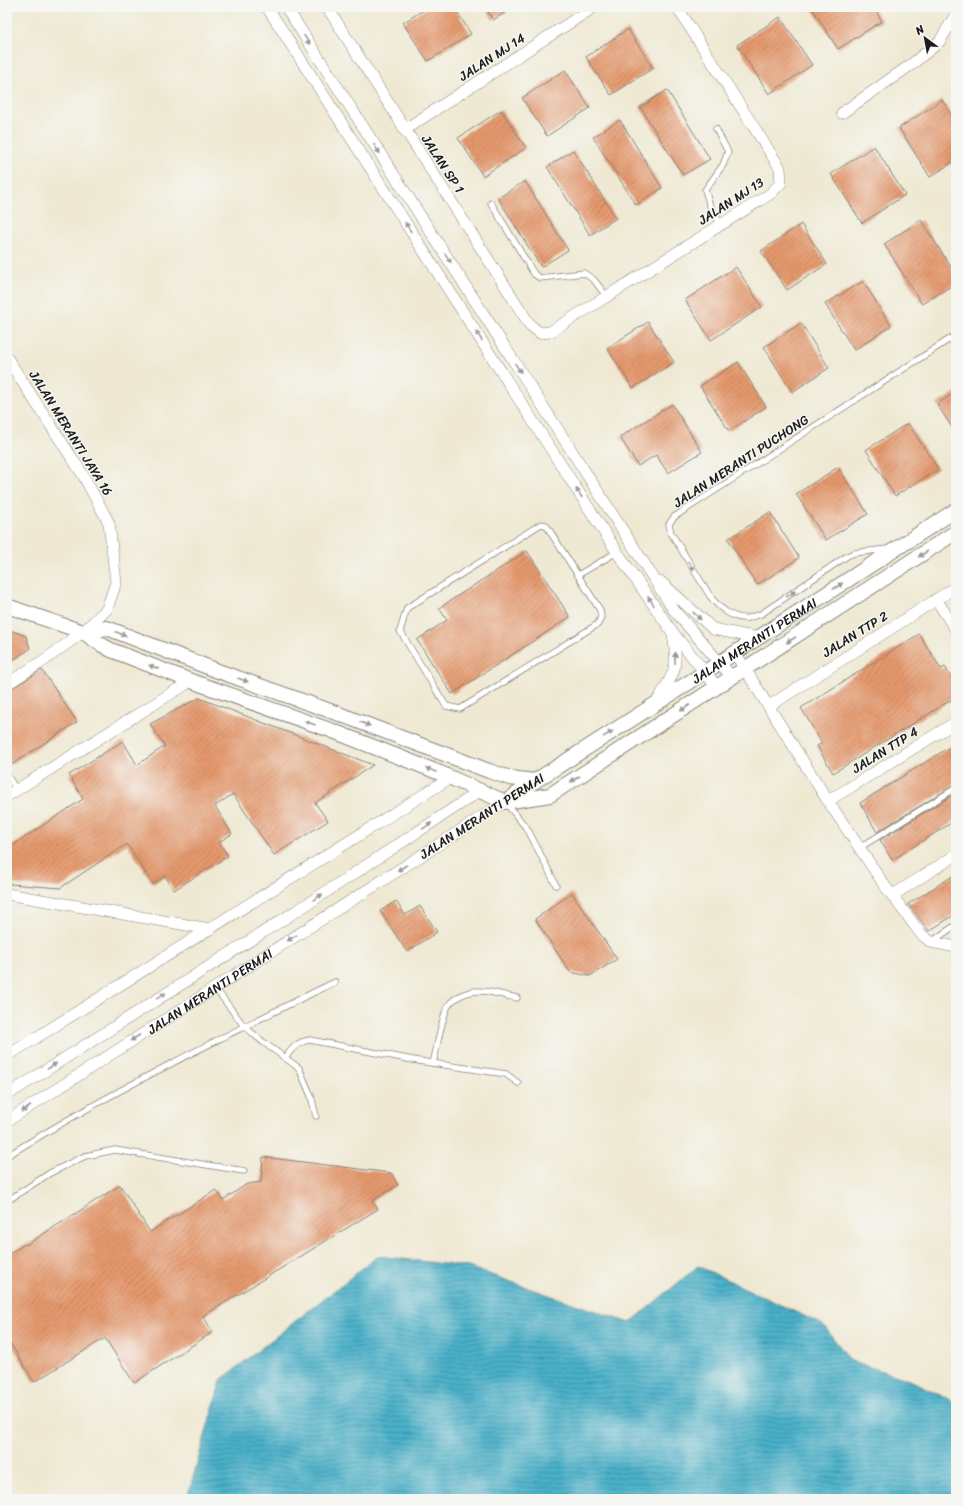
<svg xmlns="http://www.w3.org/2000/svg" width="963" height="1506" font-family="Sriracha,sans-serif">
<defs>
<pattern id="water-rules" width="6" height="5" patternUnits="userSpaceOnUse"><rect width="6" height="5" fill="#4ab1c9"/><path d="M0 2.5h6" fill="none" stroke="#3d8fa2"/></pattern>
<pattern id="building-hatch" width="6" height="6" patternUnits="userSpaceOnUse"><rect width="6" height="6" fill="#e5996d"/><path d="M-1 1l2-2M0 6l6-6M5 7l2-2" fill="none" stroke="#b97c59"/></pattern>
</defs>
<rect width="100%" height="100%" fill="#f6f6f2"/>
<filter id="ink" filterUnits="userSpaceOnUse"><feTurbulence type="fractalNoise" baseFrequency=".025" numOctaves="2"/><feDisplacementMap in="SourceGraphic" scale="8" xChannelSelector="R" yChannelSelector="G"/><feConvolveMatrix kernelMatrix="1 2 1 2 8 2 1 2 1" color-interpolation-filters="sRGB"/></filter>
<filter id="wash" filterUnits="userSpaceOnUse"><feTurbulence type="fractalNoise" baseFrequency=".012" numOctaves="4" result="noise"/><feDisplacementMap in="SourceGraphic" scale="16" xChannelSelector="R" yChannelSelector="G"/><feGaussianBlur stdDeviation="0.9" result="paint"/><feColorMatrix in="noise" values="0 0 0 0 0 0 0 0 0 0 0 0 0 0 0 0 0 1.4 0 .05"/><feComposite in="paint" operator="in"/></filter>
<g filter="url(#wash)">
<rect width="100%" height="100%" fill="#efe9d3"/>
<polygon fill="url(#water-rules)" stroke="#336672" points="378,1256 468,1267 630,1323 698,1266 823,1325 851,1361 910,1380 956,1403 956,1499 187,1499 221,1380"/>
<g id="blocks">
<g fill="url(#building-hatch)">
<polygon points="428,7 454,7 471,34 428,61 403,23"/>
<polygon points="485,7 514,7 493,20"/>
<polygon points="811,7 873,7 882,21 838,49"/>
<polygon points="780,17 812,65 769,94 737,45"/>
<polygon points="628,29 653,68 611,95 586,57"/>
<polygon points="565,70 590,108 547,136 522,98"/>
<polygon points="667,90 710,159 683,175 640,107"/>
<polygon points="942,100 956,122 956,160 930,177 899,128"/>
<polygon points="501,110 526,148 483,176 458,138"/>
<polygon points="620,120 662,188 636,205 593,137"/>
<polygon points="874,146 905,195 862,223 831,174"/>
<polygon points="573,150 616,218 590,235 547,167"/>
<polygon points="525,181 568,250 541,267 498,198"/>
<polygon points="921,220 956,275 956,283 922,304 884,244"/>
<polygon points="801,224 827,264 787,290 761,251"/>
<polygon points="736,267 762,307 711,340 685,300"/>
<polygon points="863,281 891,326 854,350 825,304"/>
<polygon points="648,322 674,362 633,388 607,348"/>
<polygon points="801,323 829,368 792,392 764,347"/>
<polygon points="738,362 766,407 729,431 700,386"/>
<polygon points="956,392 956,434 937,404"/>
<polygon points="672,404 702,452 668,473 656,455 638,466 620,437"/>
<polygon points="908,423 938,469 895,496 866,450"/>
<polygon points="838,467 868,514 826,540 796,494"/>
<polygon points="770,512 799,558 757,585 728,539"/>
<polygon points="527,551 570,617 452,694 417,640 447,620 439,608"/>
<polygon points="7,629 26,636 30,649 7,664"/>
<polygon points="919,634 941,669 945,667 956,685 956,697 833,773 817,746 822,743 801,708"/>
<polygon points="42,670 77,722 11,765 7,759 7,691"/>
<polygon points="199,698 373,765 315,803 328,821 274,855 233,794 215,806 232,834 219,842 228,856 174,890 165,876 153,884 127,844 60,888 10,884 7,879 7,849 83,799 69,775 123,741 137,765 165,746 150,724"/>
<polygon points="956,743 956,784 877,832 860,803"/>
<polygon points="956,793 956,820 892,860 880,840"/>
<polygon points="956,874 956,914 929,931 908,904"/>
<polygon points="572,893 617,959 590,976 570,972 535,919"/>
<polygon points="396,901 405,915 420,906 437,932 407,952 380,911"/>
<polygon points="263,1157 391,1173 398,1185 372,1201 378,1209 203,1316 213,1332 134,1383 105,1338 34,1382 7,1338 7,1255 25,1244 26,1245 120,1185 150,1232 216,1190 223,1200 247,1184 261,1182"/>
</g>
</g>
</g>
<g filter="url(#ink)">
<use href="#blocks" fill-opacity="0" stroke="#868278" stroke-width="1"/>
<g fill="none" stroke-linecap="round" stroke-linejoin="round">
<defs>
<g id="service">
<polyline points="716,129 728,152 723,165 705,190 710,206 721,225"/>
<polyline points="491,203 534,274 540,278 584,273 594,280 607,297"/>
<polygon points="541,524 546,525 600,610 601,617 598,624 460,709 446,706 400,631 407,608"/>
<path d="M887,549L854,553L847,556L761,614C756,615 752,617 748,618C733,620 718,607 710,596L671,533L669,524L674,517L956,335"/>
<polyline points="578,575 617,552"/>
<polyline points="7,775 17,791"/>
<polyline points="506,803 528,830 556,885"/>
<polyline points="859,848 956,788"/>
<polyline points="931,942 956,925"/>
<polyline points="215,988 244,1026 263,1042 299,1068 311,1096 316,1116"/>
<path d="M286,1057C293,1047 297,1042 310,1040L418,1061L506,1074L518,1083"/>
<path d="M433,1063C437,1049 441,1019 448,1006C454,997 469,990 480,991C492,991 505,996 517,998"/>
<path d="M7,1156C112,1091 224,1036 335,982"/>
<polyline points="7,1201 50,1173 85,1156 115,1150 244,1171"/>
</g>
<g id="minor">
<polyline points="267,7 617,552 673,633 717,687"/>
<polyline points="286,7 674,610 732,677"/>
<polyline points="327,7 530,325 540,333 550,332 770,194 781,183 780,168 677,7"/>
<polyline points="842,113 912,64 940,41 956,14"/>
<polyline points="404,130 594,7"/>
<polyline points="7,358 83,475 109,523 116,582 107,609 83,632 43,661 7,684"/>
<polyline points="661,582 713,629 758,638"/>
<polyline points="936,599 956,630"/>
<polyline points="735,653 828,801 885,886 921,934 931,942 956,947"/>
<path d="M657,702C674,674 679,668 673,634"/>
<polyline points="769,706 956,587"/>
<polyline points="7,796 191,681"/>
<polyline points="828,801 956,722"/>
<polyline points="7,894 210,929"/>
<polyline points="893,895 956,855"/>
<polyline points="7,1056 450,778"/>
<polyline points="7,1095 309,903 480,791"/>
<path id="s1" d="M7,1121L505,802"/>
</g>
<g id="tertiary">
<polyline points="7,606 83,632 102,645 111,650 191,681 333,731 440,773 505,802 550,795 956,532"/>
<polyline points="83,632 107,628 218,671 339,714 489,771 510,778 535,781"/>
<path id="s2" d="M507,801L535,781L654,705L956,510"/>
</g>
</defs>
<use href="#service" stroke="#868278" stroke-width="7"/>
<use href="#minor" stroke="#868278" stroke-width="12"/>
<use href="#tertiary" stroke="#868278" stroke-width="16"/>
<use href="#service" stroke="#fff" stroke-width="5.5"/>
<use href="#minor" stroke="#fff" stroke-width="11"/>
<use href="#tertiary" stroke="#fff" stroke-width="14"/>
</g>
<defs><path id="oneway-solid" d="M-6-.8H1V-3.2L6.5 0L1 3.2V.8H-6Z"/></defs>
<g fill="#999">
<use href="#oneway-solid" transform="translate(307 40) rotate(57)"/>
<use href="#oneway-solid" transform="translate(377 149) rotate(57)"/>
<use href="#oneway-solid" transform="translate(408 227) rotate(-123)"/>
<use href="#oneway-solid" transform="translate(448 258) rotate(57)"/>
<use href="#oneway-solid" transform="translate(479 336) rotate(-123)"/>
<use href="#oneway-solid" transform="translate(518 368) rotate(57)"/>
<use href="#oneway-solid" transform="translate(579 493) rotate(-123)"/>
<use href="#oneway-solid" transform="translate(923 554) rotate(147)"/>
<use href="#oneway-solid" transform="translate(691 566) rotate(59)"/>
<use href="#oneway-solid" transform="translate(838 586) rotate(-33)"/>
<use href="#oneway-solid" transform="translate(791 594) rotate(-34)"/>
<use href="#oneway-solid" transform="translate(651 601) rotate(-124)"/>
<use href="#oneway-solid" transform="translate(697 616) rotate(43)"/>
<use href="#oneway-solid" transform="translate(121 634) rotate(21)"/>
<use href="#oneway-solid" transform="translate(791 640) rotate(147)"/>
<use href="#oneway-solid" transform="translate(675 658) rotate(-90)"/>
<use href="#oneway-solid" transform="translate(154 667) rotate(-159)"/>
<use href="#oneway-solid" transform="translate(243 680) rotate(20)"/>
<use href="#oneway-solid" transform="translate(685 708) rotate(147)"/>
<use href="#oneway-solid" transform="translate(310 723) rotate(-160)"/>
<use href="#oneway-solid" transform="translate(365 724) rotate(21)"/>
<use href="#oneway-solid" transform="translate(608 734) rotate(-32)"/>
<use href="#oneway-solid" transform="translate(431 770) rotate(-158)"/>
<use href="#oneway-solid" transform="translate(575 779) rotate(147)"/>
<use href="#oneway-solid" transform="translate(427 826) rotate(-34)"/>
<use href="#oneway-solid" transform="translate(402 868) rotate(147)"/>
<use href="#oneway-solid" transform="translate(318 897) rotate(-33)"/>
<use href="#oneway-solid" transform="translate(292 938) rotate(147)"/>
<use href="#oneway-solid" transform="translate(161 996) rotate(-32)"/>
<use href="#oneway-solid" transform="translate(135 1038) rotate(147)"/>
<use href="#oneway-solid" transform="translate(52 1066) rotate(-33)"/>
<use href="#oneway-solid" transform="translate(26 1109) rotate(147)"/>
</g>
</g>
<g text-anchor="middle" dominant-baseline="central" stroke-width="3" stroke-linejoin="round" paint-order="stroke">
<g font-size="13" fill="#1c1c1c" stroke="#f6f6f2">
<text transform="translate(492 57) rotate(-33)">JALAN MJ 14</text>
<text transform="translate(443 164) rotate(57)">JALAN SP 1</text>
<text transform="translate(731 201) rotate(-33)">JALAN MJ 13</text>
<text transform="translate(71 433) rotate(58)">JALAN MERANTI JAYA 16</text>
<text transform="translate(741 461) rotate(-33)">JALAN MERANTI PUCHONG</text>
<text transform="translate(855 634) rotate(-32)">JALAN TTP 2</text>
<text stroke="none"><textPath href="#s2" startOffset="295">JALAN MERANTI PERMAI</textPath></text>
<text transform="translate(885 750) rotate(-32)">JALAN TTP 4</text>
<text transform="translate(482 816) rotate(-33)">JALAN MERANTI PERMAI</text>
<text stroke="none"><textPath href="#s1" startOffset="241">JALAN MERANTI PERMAI</textPath></text>
</g>
</g>
<rect width="963" height="1506" fill="none" stroke="#f6f6f2" stroke-width="24"/>
<g transform="translate(925 38) rotate(328)" stroke="#f6f6f2" stroke-width="3" paint-order="stroke">
<path d="M0-3L7 15L0 10L-7 15Z" fill="#1c1c1c"/>
<text y="-6" font-size="11" font-weight="bold" text-anchor="middle" fill="#1c1c1c">N</text>
</g>
</svg>
